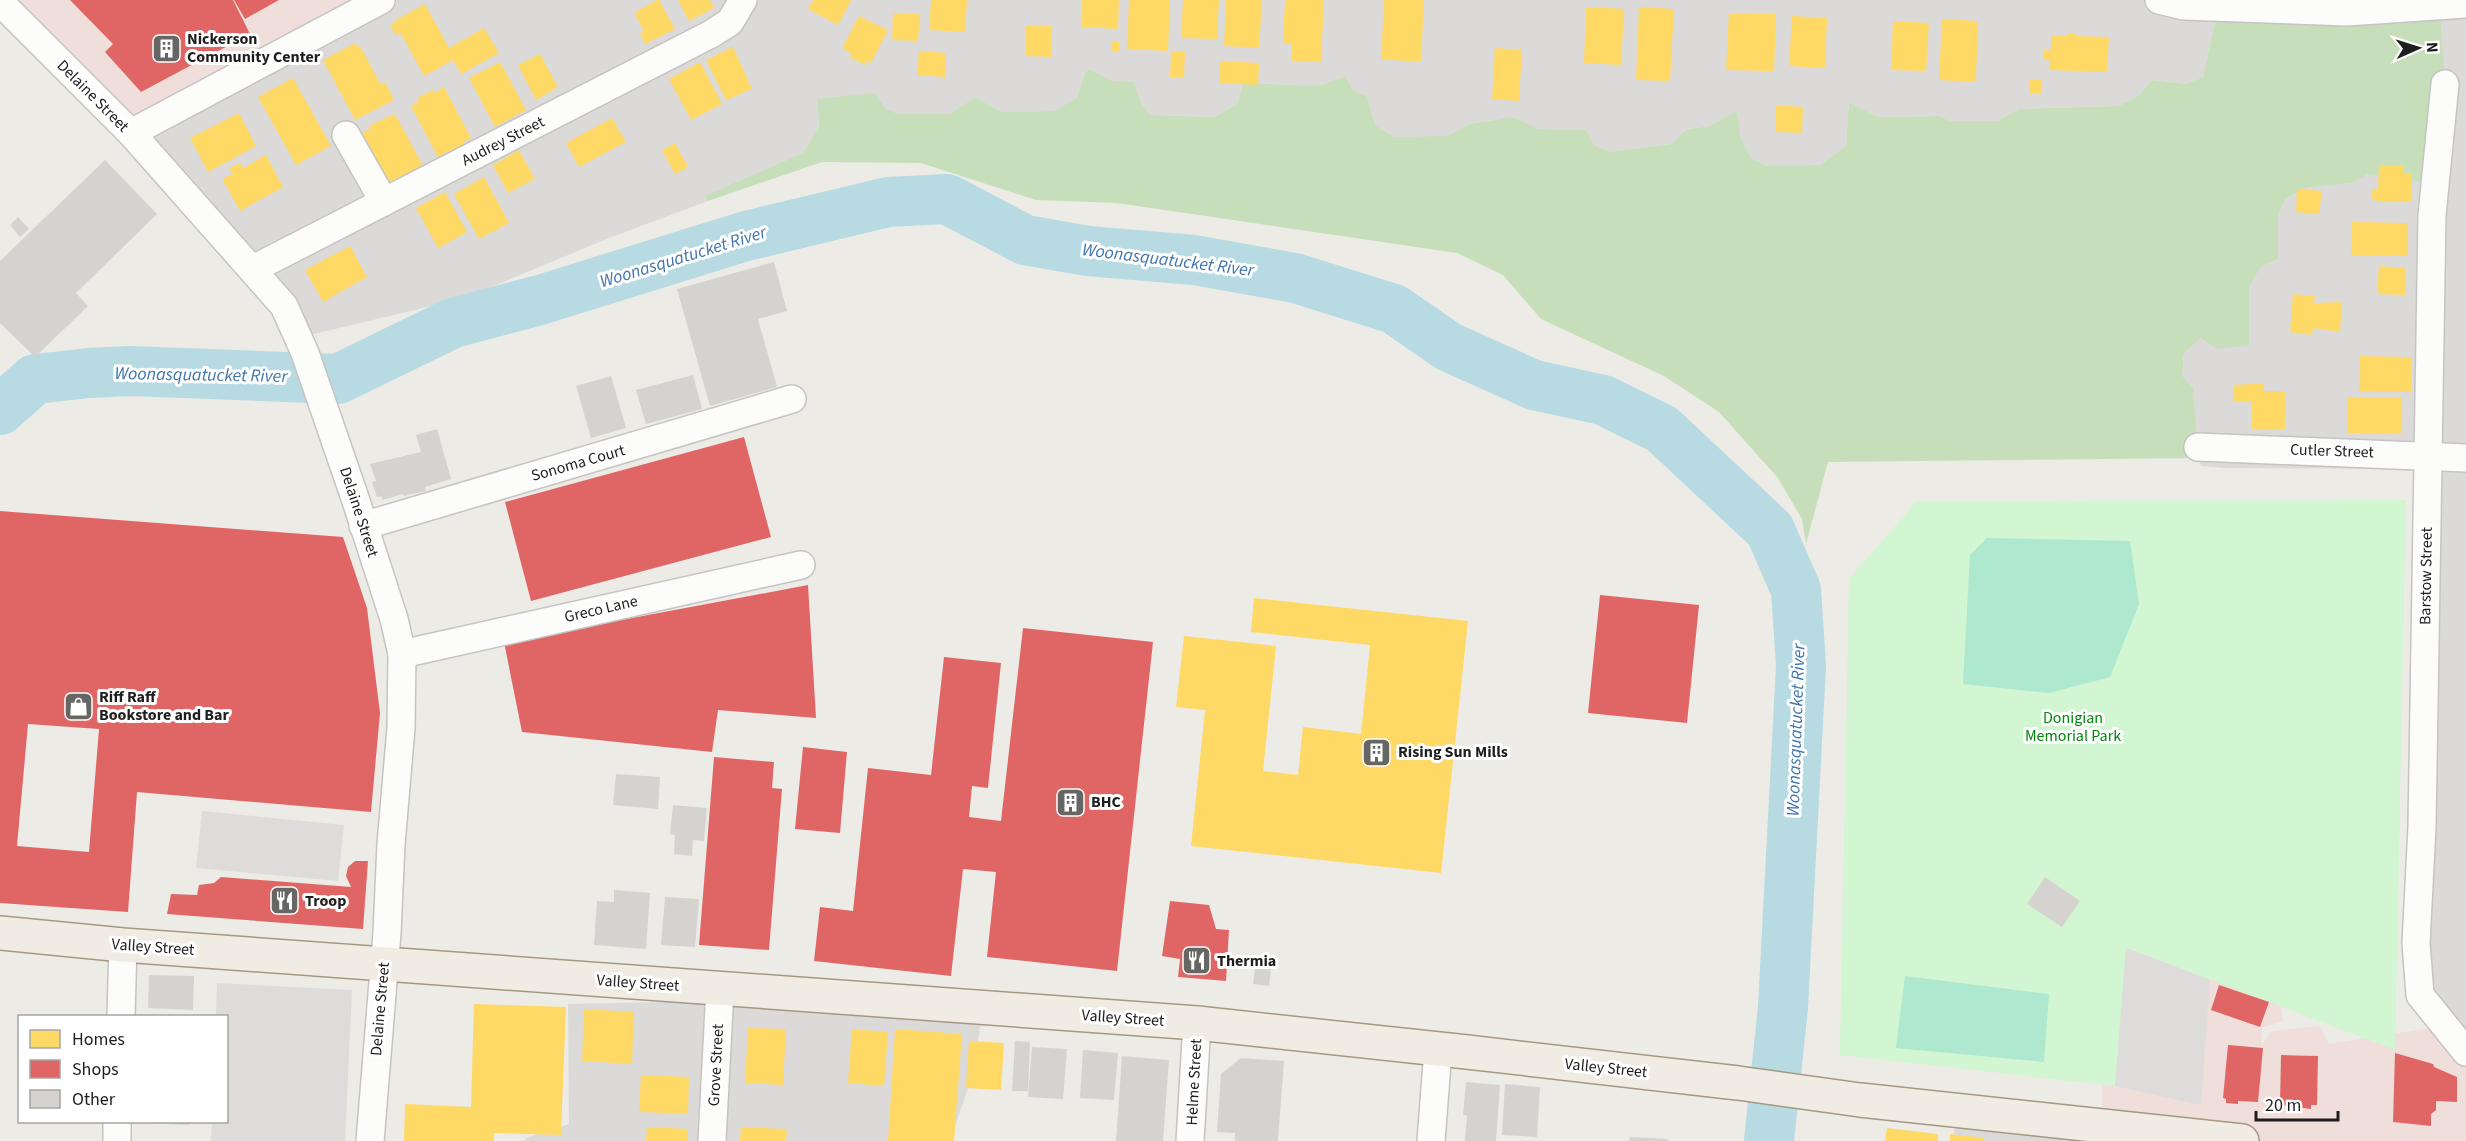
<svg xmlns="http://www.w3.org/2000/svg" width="2466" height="1141" font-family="'Source Sans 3',sans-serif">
<rect width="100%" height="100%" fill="#edebe6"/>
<g fill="#dcdad8">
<polygon points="377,0 2466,0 2466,1050 2425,1000 2426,469 2223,468 2201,466 2198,458 2182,376 2184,353 2201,338 2249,345 2249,287 2261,267 2278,259 2278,215 2285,200 2304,188 2352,183 2368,174 2216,17 2203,77 2186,84 2152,80 2138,96 2119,106 2019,109 1998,121 1950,121 1940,116 1878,117 1849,102 1846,146 1820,165 1768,166 1752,159 1741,139 1737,112 1710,126 1687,129 1671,144 1610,152 1594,145 1585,130 1539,129 1513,117 1470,124 1448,137 1395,137 1375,125 1367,96 1353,90 1345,76 1319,86 1245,83 1237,104 1215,117 1149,115 1142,105 1133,83 1112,81 1089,69 1085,73 1077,98 1053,111 1002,112 975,97 950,114 899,114 886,109 817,99 819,127 803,153 706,196 708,201 609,238 465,298 293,339 253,284 129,143"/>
<polygon points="709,1001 982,1013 974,1071 950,1141 524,1141 526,1138 569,1124 568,1004"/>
<polygon points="1957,1112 2111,1141 1953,1141"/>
</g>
<g fill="#f0deda">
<polygon points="0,0 377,0 129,143"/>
<polygon points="2112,933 2274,963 2283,1021 2262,1028 2261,1046 2272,1031 2319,1026 2329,1044 2443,1026 2466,1050 2466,1141 2111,1141 2102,1125 2103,1051"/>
</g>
<polygon fill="#c6deb9" points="2440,12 2445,84 2432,183 2368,174 2352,183 2304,188 2285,200 2278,215 2278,259 2261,267 2249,287 2249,345 2217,349 2201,338 2184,353 2182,376 2193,388 2198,458 1828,462 1806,544 1802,519 1778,478 1719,412 1664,376 1541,319 1503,275 1457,253 1117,203 1036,200 921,163 822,162 708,201 705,196 803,153 819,127 817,99 874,93 886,109 899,114 950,114 975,97 1002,112 1053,111 1077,98 1085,73 1089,69 1112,81 1133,82 1142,105 1150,115 1215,117 1237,104 1244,83 1319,86 1345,76 1353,90 1367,96 1375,125 1395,137 1448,136 1470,124 1513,117 1539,129 1586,130 1594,145 1610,152 1671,144 1687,129 1710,126 1737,111 1741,139 1752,159 1768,166 1820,165 1846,146 1849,102 1878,117 1940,116 1950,121 1998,121 2019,109 2119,106 2138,96 2152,80 2186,84 2203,77 2216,17"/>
<polygon fill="#d2f5d2" points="2406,500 2395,1050 2127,948 2115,1086 1840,1055 1849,579 1917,501"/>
<g fill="#aee8cf">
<polygon points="1987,538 2130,541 2139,604 2110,677 2049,693 1963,684 1970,555"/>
<polygon points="1905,976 2049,994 2044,1062 1896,1048"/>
</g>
<g fill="#dddcda">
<polygon points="202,811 344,825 338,881 196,868"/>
<polygon points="2126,948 2210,980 2201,1105 2115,1086"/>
<polygon points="217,983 352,990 345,1141 211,1141 212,1122 226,1122 226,1016 216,1016"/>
</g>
<g fill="#ffd966">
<polygon points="657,0 659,0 675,29 645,44 640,34 644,31 634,13"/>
<polygon points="678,0 710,0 714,8 689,21"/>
<polygon points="813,0 851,0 838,25 808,9"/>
<polygon points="931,0 967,0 965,32 929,30"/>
<polygon points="1082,0 1119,0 1118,29 1081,27"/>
<polygon points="1129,0 1170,0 1168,51 1127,49"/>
<polygon points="1183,0 1219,0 1217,39 1181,38"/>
<polygon points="1226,0 1262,0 1259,48 1224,46"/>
<polygon points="1285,0 1324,0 1321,62 1292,61 1292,43 1283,43"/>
<polygon points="1384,0 1424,0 1421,62 1381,59"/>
<polygon points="425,4 449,48 484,28 499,53 461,74 453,60 424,76 400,32 396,35 390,26 395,23 394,21"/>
<polygon points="1586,7 1624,9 1621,65 1584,63"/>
<polygon points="1639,7 1674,9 1670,81 1636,80"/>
<polygon points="893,13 920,14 918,41 892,40"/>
<polygon points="1729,13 1776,14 1774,71 1726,70"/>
<polygon points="859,16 888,30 871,63 867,61 865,65 850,57 851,53 842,48"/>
<polygon points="1792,16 1827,18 1825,68 1789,66"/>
<polygon points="1942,19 1978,21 1976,82 1939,80"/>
<polygon points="1893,21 1929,23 1926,71 1891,70"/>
<polygon points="1026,26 1052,26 1052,57 1026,56"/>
<polygon points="2068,33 2075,33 2075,36 2109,37 2107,72 2050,70 2050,60 2044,60 2044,50 2051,50 2051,35 2068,36"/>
<rect x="1112" y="41" width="7" height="11"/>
<polygon points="355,43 357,47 360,46 381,85 385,82 394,100 355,120 323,60"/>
<polygon points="733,47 752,89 726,100 706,60"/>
<polygon points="1495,48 1522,50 1519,101 1492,99"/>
<polygon points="919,51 946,53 945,77 917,75"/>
<polygon points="1171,51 1185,52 1184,78 1170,77"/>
<polygon points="540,54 558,87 536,100 518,65"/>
<polygon points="1220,61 1259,63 1258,85 1219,83"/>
<polygon points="500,62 526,110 495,127 469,78"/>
<polygon points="700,62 722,104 691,120 669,79"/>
<polygon points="293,78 331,146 296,165 258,97"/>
<rect x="2030" y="80" width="11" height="13"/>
<polygon points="444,87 471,138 462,143 464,147 449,155 447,152 438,157 411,106 419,101 417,98 433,90 434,93"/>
<polygon points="1776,105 1803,107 1802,133 1775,132"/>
<polygon points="239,113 256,146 208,172 190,138"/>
<polygon points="395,114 423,166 415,171 416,174 389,184 362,133 371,128 370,125"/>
<polygon points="612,118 626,142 579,167 566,143"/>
<polygon points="675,143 688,167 675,174 662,150"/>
<polygon points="519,150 535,179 508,193 493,165"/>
<polygon points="266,155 283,187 240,211 222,179 233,174 229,168 240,163 243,168"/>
<polygon points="2379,165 2403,165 2403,173 2412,173 2412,201 2378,201 2372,199 2372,189 2378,189"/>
<polygon points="484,177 509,223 479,239 454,194"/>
<polygon points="2297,189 2322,191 2319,214 2296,212"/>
<polygon points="445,192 467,232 438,248 416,208"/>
<polygon points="2352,222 2408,223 2408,256 2351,256"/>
<polygon points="350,246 367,277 323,302 305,270"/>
<polygon points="2379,266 2406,268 2405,295 2377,294"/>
<polygon points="2293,294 2315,296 2314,303 2342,302 2340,332 2313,328 2312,335 2290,332"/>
<polygon points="2360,356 2411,357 2411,392 2359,391"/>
<polygon points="2253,384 2264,384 2264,391 2285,391 2285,429 2252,429 2252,402 2233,402 2233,385"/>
<polygon points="2347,397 2402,397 2401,434 2347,433"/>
<polygon points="1254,598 1468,621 1441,873 1191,846 1205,710 1176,707 1184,636 1276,646 1263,771 1298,775 1303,727 1361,734 1370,645 1251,632"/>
<polygon points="474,1004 566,1007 561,1135 494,1133 494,1141 404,1141 405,1104 471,1107"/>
<polygon points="584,1009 634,1012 632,1064 582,1061"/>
<polygon points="748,1028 786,1029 783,1085 745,1083"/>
<polygon points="852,1029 888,1032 884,1086 848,1083"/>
<polygon points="895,1029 962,1034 954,1141 888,1141"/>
<polygon points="969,1041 1004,1043 1001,1090 966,1088"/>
<polygon points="641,1075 689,1077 688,1114 639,1112"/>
<polygon points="647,1127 688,1129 687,1141 646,1141"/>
<polygon points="741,1127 787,1129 786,1141 740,1141"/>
<polygon points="1887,1128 1938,1134 1938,1141 1885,1141"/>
<polygon points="1950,1134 1984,1138 1983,1141 1950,1141"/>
</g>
<g fill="#e06666" fill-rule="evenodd">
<polygon points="70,0 233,0 250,34 141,92 105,52 113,44"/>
<polygon points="234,0 279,0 245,19"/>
<polygon points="744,437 771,537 531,601 505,502"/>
<path d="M0,511L343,537L367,608L380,713L371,812L137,792L128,912L0,903ZM28,724L99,729L89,852L17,846Z"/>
<polygon points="808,585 816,718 718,710 712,752 522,732 504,642"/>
<polygon points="1600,595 1699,605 1687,723 1588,713"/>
<polygon points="1023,628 1153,642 1117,971 987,957 996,872 963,869 951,976 814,961 820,907 853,911 868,768 931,775 944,657 1001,663 988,788 972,786 969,817 1001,821"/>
<polygon points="803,747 847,752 840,833 795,829"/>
<polygon points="714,757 774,762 772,788 782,789 769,950 699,945"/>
<polygon points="355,861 368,861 363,929 167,914 171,894 197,895 199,885 214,883 221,877 351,887 346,876 348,867"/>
<polygon points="1170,901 1209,905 1216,929 1229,930 1226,981 1178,977 1180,959 1162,956"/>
<polygon points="2219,985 2269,1002 2260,1027 2211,1010"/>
<polygon points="2228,1045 2263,1048 2258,1102 2238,1101 2238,1104 2226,1103 2226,1099 2223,1098"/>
<polygon points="2395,1053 2433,1064 2434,1067 2457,1077 2457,1102 2436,1101 2436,1110 2431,1114 2431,1126 2393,1122"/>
<polygon points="2281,1055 2318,1056 2317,1105 2311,1105 2311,1109 2280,1105"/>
</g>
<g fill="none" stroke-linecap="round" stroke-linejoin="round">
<polyline stroke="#b7dae3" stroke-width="50" points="0,410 35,379 89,373 130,371 338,379 453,323 540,300 746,236 888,202 947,199 1025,240 1088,251 1194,260 1295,278 1394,309 1449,347 1534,385 1603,400 1662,429 1770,530 1796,590 1801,666 1783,1007 1769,1141"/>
</g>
<g fill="#d5d3cf">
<polygon points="105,160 157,214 76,293 88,306 35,357 0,323 0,261"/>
<polygon points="18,217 29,229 20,237 10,225"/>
<polygon points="774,262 787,311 758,319 777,387 710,406 677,289"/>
<polygon points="693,375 702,409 646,424 636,390"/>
<polygon points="611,376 626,428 591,438 576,386"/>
<polygon points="437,429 451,479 425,487 426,491 404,496 403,494 383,500 381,496 377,497 372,482 376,481 370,464 421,452 416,435"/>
<polygon points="616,774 660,777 658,809 613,805"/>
<polygon points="673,805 707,808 704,841 693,840 692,856 674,854 675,835 670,834"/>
<polygon points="2045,877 2080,901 2062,927 2027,904"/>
<polygon points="614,890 650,893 646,949 594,945 597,901 614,902"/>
<polygon points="665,897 699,899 695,947 661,945"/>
<polygon points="1256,959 1272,961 1269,986 1253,984"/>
<polygon points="149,975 194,976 193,1010 148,1008"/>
<polygon points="1015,1041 1030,1042 1028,1091 1012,1091"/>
<polygon points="1032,1047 1067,1049 1063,1099 1028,1097"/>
<polygon points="1083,1050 1118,1053 1114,1100 1080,1098"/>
<polygon points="1122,1056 1169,1060 1163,1141 1116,1141"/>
<polygon points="1241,1058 1284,1061 1278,1141 1235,1141 1235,1133 1217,1132 1221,1074"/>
<polygon points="1466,1082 1500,1085 1496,1141 1465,1141 1467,1115 1463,1115"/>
<polygon points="1505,1084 1540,1087 1537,1137 1502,1135"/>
<polygon points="147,1122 189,1122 189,1125 147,1123"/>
<polygon points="1630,1137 1668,1139 1668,1141 1629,1141"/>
</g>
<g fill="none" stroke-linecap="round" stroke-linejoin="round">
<defs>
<g id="minor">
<polyline points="2159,0 2184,6 2347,12 2466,4"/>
<polyline points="0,2 131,133 284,306 305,353 355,498 394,619 402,654 401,728 391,844 387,933 370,1141"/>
<polyline points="2445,84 2432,215 2422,827 2416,943 2420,995 2466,1052"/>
<polyline points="131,133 381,0"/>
<polyline points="346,135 384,202"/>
<polyline points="253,269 711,34 730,22 743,0"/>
<polyline points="2198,447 2466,458"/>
<polyline points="363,526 792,399"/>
<polyline points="402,654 801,565"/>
<polyline points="121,1016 123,945"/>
<polyline points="117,1141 117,1122"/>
<polyline points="712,1141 720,989"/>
<polyline points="1190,1141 1197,1023"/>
<polyline points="1431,1141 1438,1050"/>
</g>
<polyline id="major" points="0,933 123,945 1197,1023 1467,1052 1738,1083 1860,1100 2242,1141"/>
</defs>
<use href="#minor" stroke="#c5c4c2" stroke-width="30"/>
<use href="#major" stroke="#a39882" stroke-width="36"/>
<use href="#minor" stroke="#fcfcfb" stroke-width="27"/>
<use href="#major" stroke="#f1ece3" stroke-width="33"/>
</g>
<defs>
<symbol id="building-square" viewBox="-11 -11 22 22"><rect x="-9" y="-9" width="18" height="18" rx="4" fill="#666664" stroke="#fff"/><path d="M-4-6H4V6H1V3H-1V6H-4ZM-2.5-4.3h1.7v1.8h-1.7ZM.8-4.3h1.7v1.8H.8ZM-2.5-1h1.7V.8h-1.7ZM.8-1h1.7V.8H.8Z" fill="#fff"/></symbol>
<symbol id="shop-square" viewBox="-11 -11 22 22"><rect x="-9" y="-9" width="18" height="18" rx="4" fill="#666664" stroke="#fff"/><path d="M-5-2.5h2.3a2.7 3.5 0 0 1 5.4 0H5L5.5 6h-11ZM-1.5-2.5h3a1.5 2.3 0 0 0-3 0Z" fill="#fff"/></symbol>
<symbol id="restaurant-square" viewBox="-11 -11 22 22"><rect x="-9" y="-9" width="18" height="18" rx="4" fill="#666664" stroke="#fff"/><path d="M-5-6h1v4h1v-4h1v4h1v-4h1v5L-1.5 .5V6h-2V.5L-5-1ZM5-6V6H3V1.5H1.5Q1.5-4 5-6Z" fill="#fff"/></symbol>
</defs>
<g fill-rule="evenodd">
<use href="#building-square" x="150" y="32" width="33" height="33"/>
<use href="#shop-square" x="62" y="690" width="33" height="33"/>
<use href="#building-square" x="1360" y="736" width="33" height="33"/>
<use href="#building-square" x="1054" y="786" width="33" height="33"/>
<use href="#restaurant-square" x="268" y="884" width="33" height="33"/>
<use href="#restaurant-square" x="1180" y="944" width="33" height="33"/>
</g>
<g text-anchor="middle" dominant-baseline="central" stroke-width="6" stroke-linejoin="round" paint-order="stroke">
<g font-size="16" font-weight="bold" fill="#1e1e1e" stroke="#fff" text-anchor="start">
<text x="187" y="39">Nickerson<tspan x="187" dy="18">Community Center</tspan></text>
<text x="99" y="697">Riff Raff<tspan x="99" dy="18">Bookstore and Bar</tspan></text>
<text x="1398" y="752">Rising Sun Mills</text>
<text x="1091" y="802">BHC</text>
<text x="305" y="901">Troop</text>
<text x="1217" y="961">Thermia</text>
</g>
<g font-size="16" fill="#1e1e1e" stroke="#fff">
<text transform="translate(93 96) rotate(45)">Delaine Street</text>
<text transform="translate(503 141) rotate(-27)">Audrey Street</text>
<text transform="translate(2332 451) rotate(2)">Cutler Street</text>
<text transform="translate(578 463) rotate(-16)">Sonoma Court</text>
<text transform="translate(359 512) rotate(72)">Delaine Street</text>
<text transform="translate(2426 576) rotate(-89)">Barstow Street</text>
<text transform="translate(601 609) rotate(-13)">Greco Lane</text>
<text transform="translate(153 947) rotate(4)">Valley Street</text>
<text transform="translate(638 983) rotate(4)">Valley Street</text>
<text transform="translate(380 1009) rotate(-85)">Delaine Street</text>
<text transform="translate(1123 1018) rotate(4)">Valley Street</text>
<text transform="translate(716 1065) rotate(-87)">Grove Street</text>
<text transform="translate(1606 1068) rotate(6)">Valley Street</text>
<text transform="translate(1194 1082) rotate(-87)">Helme Street</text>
</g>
<g font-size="16" fill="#02860e" stroke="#fff">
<text x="2073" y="718">Donigian<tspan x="2073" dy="18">Memorial Park</tspan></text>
</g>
<g font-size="18" font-style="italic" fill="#4076ae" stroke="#fff">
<text transform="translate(683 257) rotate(-17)">Woonasquatucket River</text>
<text transform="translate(1168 260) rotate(7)">Woonasquatucket River</text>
<text transform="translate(201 375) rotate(1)">Woonasquatucket River</text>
<text transform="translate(1796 730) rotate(-88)">Woonasquatucket River</text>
</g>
</g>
<rect x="18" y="1015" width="210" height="108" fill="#ffffff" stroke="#a5a5a5" stroke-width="1.5"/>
<rect x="30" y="1030" width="30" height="18" fill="#ffd966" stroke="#a5a5a5" stroke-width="1.5"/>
<text x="72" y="1045" font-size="18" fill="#1e1e1e">Homes</text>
<rect x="30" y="1060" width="30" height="18" fill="#e06666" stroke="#a5a5a5" stroke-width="1.5"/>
<text x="72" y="1075" font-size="18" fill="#1e1e1e">Shops</text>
<rect x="30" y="1090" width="30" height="18" fill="#d5d3cf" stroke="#a5a5a5" stroke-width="1.5"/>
<text x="72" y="1105" font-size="18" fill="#1e1e1e">Other</text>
<g transform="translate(2418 48) rotate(87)" stroke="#ffffff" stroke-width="4.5" paint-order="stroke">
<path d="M0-4.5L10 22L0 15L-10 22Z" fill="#1e1e1e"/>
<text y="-9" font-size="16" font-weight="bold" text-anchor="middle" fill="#1e1e1e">N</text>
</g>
<path d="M2256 1111v9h82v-9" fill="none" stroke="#1e1e1e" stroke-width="3"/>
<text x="2265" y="1111" font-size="18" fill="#1e1e1e" stroke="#ffffff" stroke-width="4.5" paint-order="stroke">20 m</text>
</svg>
